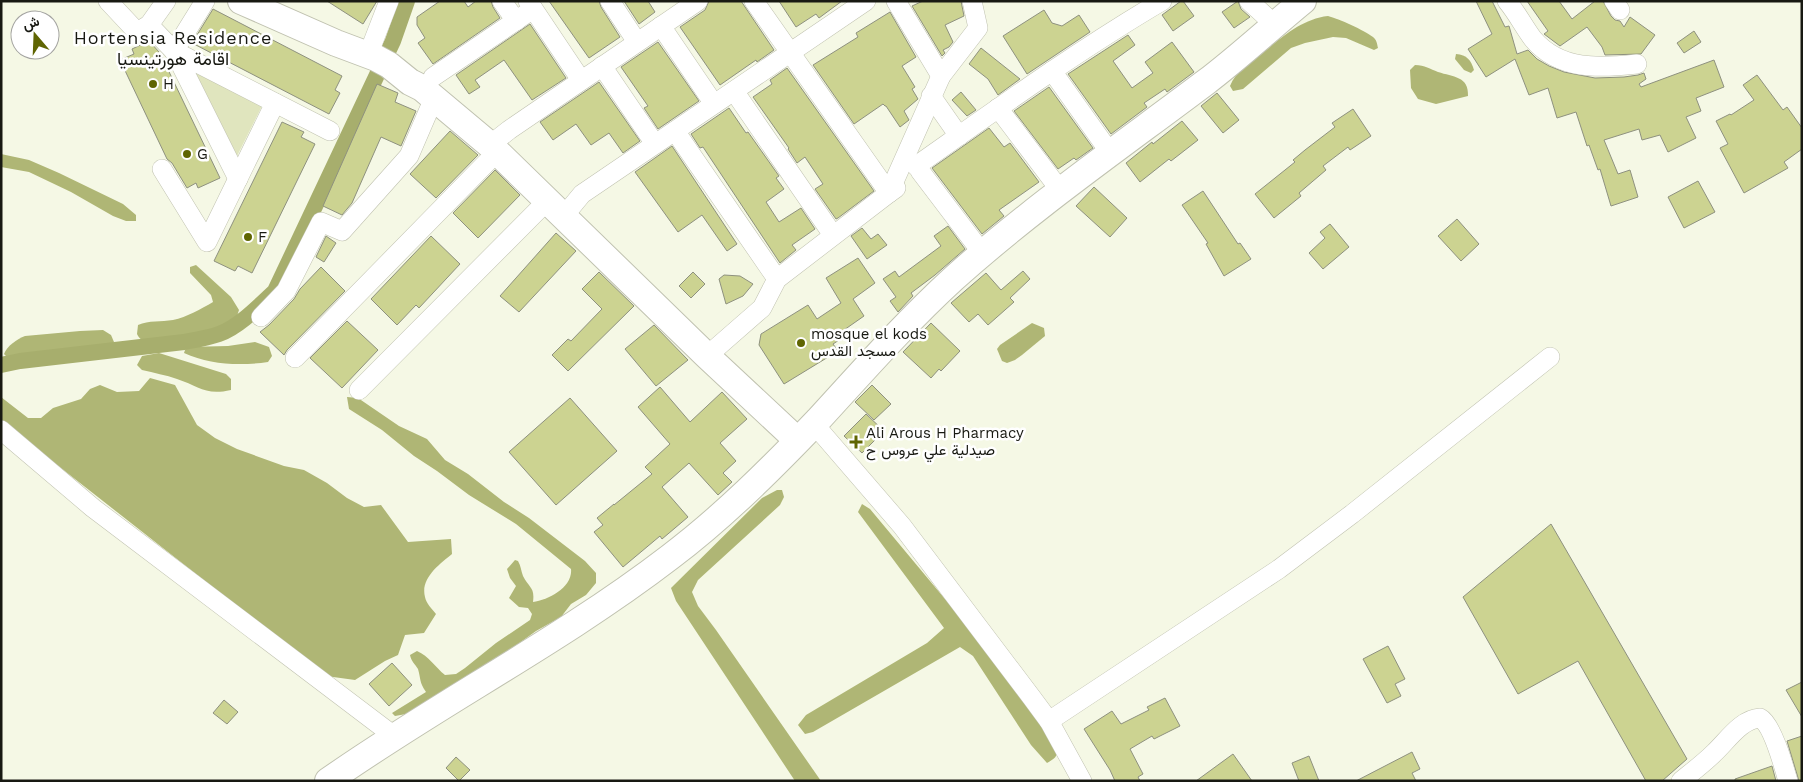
<svg xmlns="http://www.w3.org/2000/svg" width="1803" height="782" font-family="'Work Sans',Vazirmatn,sans-serif">
<rect width="100%" height="100%" fill="#f5f8e5"/>
<polygon fill="#e0e5be" points="194,71 262,106 237,156"/>
<g fill="#afb675">
<path d="M1328,16C1339,19 1364,30 1373,37C1377,40 1377,44 1378,48L1374,50L1346,38L1333,37L1305,43L1291,48L1243,89L1233,91L1230,86C1236,71 1248,65 1260,55C1280,39 1301,19 1328,16Z"/>
<path d="M1456,54C1467,55 1471,60 1474,70L1471,73L1464,70L1455,59Z"/>
<path d="M1415,65C1425,65 1430,69 1438,72C1453,77 1469,76 1468,96L1436,104L1418,99L1411,88L1410,70Z"/>
<polygon points="1,154 29,160 59,173 123,204 136,215 136,221 126,221 113,216 71,192 29,172 1,167"/>
<path d="M196,265L231,297L239,310L237,316C231,321 224,325 216,328C205,332 151,345 142,340C139,338 138,336 137,334L138,325C149,320 161,322 173,320C187,317 201,309 213,302L211,295L190,273V267Z"/>
<polygon points="1032,323 1044,328 1045,336 1022,355 1015,360 1007,363 1002,361 997,349 1000,345"/>
<path d="M103,330L111,335L114,342L110,347L17,357H7L4,354C7,346 17,339 25,336L80,331Z"/>
<path d="M255,342L269,347L272,356L268,362C240,366 210,365 184,353L186,347L228,346Z"/>
<path d="M159,353L226,374L231,379V390C205,396 199,386 177,379C166,375 154,373 142,370L137,365L142,356Z"/>
<path d="M150,378L175,385L197,425L215,438L237,449L284,466L304,470L327,483L347,498L364,507L381,505L408,542L451,539L452,554C440,564 420,578 425,597C426,603 432,609 436,614L424,633L405,635L398,655L385,661L355,680L326,676L1,421V397L28,418H41L53,408L81,399L90,389L100,385L117,392L139,391Z"/>
<path d="M347,397L358,398L399,426L427,439L445,460L468,474L504,502L529,518L585,561L596,573V583L586,595L571,604L561,617L536,631L518,644L418,707L406,714L395,716L392,713L426,692C419,682 421,679 418,669C415,664 411,661 410,655L417,651C429,656 435,667 445,675L456,674L465,668L496,643L530,620L532,614L528,608L519,607L509,598L516,586L510,578L507,569L515,560L518,561C521,566 521,571 523,576C529,588 535,587 533,602C549,600 573,587 571,569L516,524L469,495L437,471L414,456L382,430L349,409Z"/>
<polygon points="777,490 782,490 784,497 780,505 698,580 692,592 698,606 716,630 821,781 795,781 676,601 671,588 762,498"/>
<path d="M862,504L870,509L975,635L1057,746C1058,756 1056,758 1047,763L1031,745L973,656L960,647L813,732L805,734L798,725L806,715L927,643L944,628L858,512Z"/>
</g>
<g fill="none" stroke-linecap="round" stroke-linejoin="round">
<path stroke="#a7ae6d" stroke-width="16" d="M1,365L20,361L184,342C195,340 208,338 219,334C239,327 260,305 275,291L393,41L407,1"/>
</g>
<g fill="#ccd391" stroke="#8e917f">
<polygon points="327,1 377,1 363,24"/>
<polygon points="440,1 464,1 468,7 476,1 491,1 493,7 500,18 433,64 418,43 425,38 417,25 417,17"/>
<polygon points="549,1 599,1 601,7 620,37 589,58"/>
<polygon points="624,1 648,1 655,12 639,24"/>
<polygon points="709,1 741,1 774,50 757,62 756,60 720,85 680,27 705,10"/>
<polygon points="779,1 842,1 819,18 816,14 796,27"/>
<polygon points="923,1 961,1 964,16 945,25 953,42 949,47 943,50 945,53 942,56 912,6"/>
<polygon points="1181,1 1183,1 1194,16 1173,31 1162,15"/>
<polygon points="1238,1 1241,9 1250,17 1234,28 1222,12"/>
<polygon points="1476,1 1492,1 1505,27 1509,26 1517,54 1528,50 1537,59 1549,66 1564,72 1595,78 1624,77 1638,75 1644,73 1646,79 1639,84 1641,87 1714,60 1724,87 1696,98 1701,111 1686,117 1696,138 1668,152 1660,135 1642,140 1639,129 1604,140 1618,174 1630,170 1638,197 1611,206 1600,169 1598,170 1589,145 1587,146 1576,112 1557,118 1548,88 1529,95 1515,59 1486,77 1468,49 1492,34"/>
<polygon points="1527,1 1559,1 1572,19 1595,1 1603,1 1611,16 1615,20 1620,21 1624,27 1630,17 1655,35 1641,54 1605,55 1602,47 1587,27 1560,46 1544,34 1548,31"/>
<polygon points="213,9 342,76 335,90 340,93 329,114 192,43"/>
<polygon points="1044,10 1052,23 1062,26 1079,15 1090,32 1027,74 1003,36"/>
<polygon points="890,12 916,57 902,66 915,87 912,89 918,99 904,111 909,120 900,127 886,106 885,106 883,104 854,124 813,65 858,37 856,33"/>
<polygon points="530,24 566,78 532,100 504,60 475,80 480,87 469,94 456,75"/>
<polygon points="1694,31 1701,42 1684,53 1677,43"/>
<polygon points="1128,35 1135,45 1113,61 1132,88 1153,73 1145,62 1172,42 1194,72 1167,92 1165,89 1144,103 1147,107 1111,134 1068,74"/>
<polygon points="149,41 160,53 220,178 198,188 196,183 187,188 172,163 167,159 120,60 134,54 132,49"/>
<polygon points="658,42 699,101 658,129 644,108 648,106 621,67"/>
<polygon points="981,48 1020,79 998,95 988,79 969,64"/>
<polygon points="787,68 874,191 838,218 836,219 815,189 823,184 805,157 797,163 788,149 789,148 753,97 772,84 770,80"/>
<polygon points="1757,75 1783,110 1787,107 1802,128 1802,149 1784,162 1788,168 1744,193 1720,148 1728,144 1716,121 1730,114 1731,115 1754,100 1743,85"/>
<polygon points="599,82 640,141 623,153 609,133 591,145 576,124 553,140 540,122"/>
<polygon points="377,84 398,93 395,102 416,111 401,146 381,137 352,203 342,215 323,206"/>
<polygon points="1049,87 1093,148 1076,160 1074,158 1058,169 1014,111"/>
<polygon points="961,92 976,110 967,116 952,100"/>
<polygon points="1217,93 1239,120 1223,133 1201,106"/>
<polygon points="729,108 746,133 748,132 779,176 776,178 784,189 766,202 779,222 801,208 815,229 792,245 796,250 780,263 703,147 700,148 691,134"/>
<polygon points="1353,109 1371,136 1350,150 1348,147 1323,166 1326,170 1299,193 1301,196 1274,218 1255,194 1295,162 1293,160 1305,150 1335,127 1332,123"/>
<polygon points="1182,121 1198,140 1171,161 1169,159 1140,182 1126,163 1152,142 1153,144"/>
<polygon points="282,122 304,132 301,137 315,144 252,273 238,266 235,271 214,261"/>
<polygon points="989,128 1004,147 1010,143 1039,182 999,210 1004,216 982,234 932,168"/>
<polygon points="450,131 478,155 436,198 410,174"/>
<polygon points="672,146 737,244 727,251 702,215 678,232 635,172"/>
<polygon points="495,170 520,195 478,238 453,213"/>
<polygon points="1698,181 1715,212 1684,228 1668,197"/>
<polygon points="1094,187 1127,218 1110,237 1076,206"/>
<polygon points="1203,191 1238,244 1240,243 1251,259 1224,276 1206,244 1208,243 1182,205"/>
<polygon points="1457,219 1479,244 1461,261 1438,236"/>
<polygon points="1330,224 1349,247 1323,269 1309,253 1325,238 1320,232"/>
<polygon points="948,226 965,249 935,275 911,293 913,296 898,312 890,301 896,297 883,279 895,271 899,277 941,246 934,236"/>
<polygon points="862,228 871,239 878,234 887,245 867,259 851,236"/>
<polygon points="556,233 576,251 519,312 500,296"/>
<polygon points="326,236 336,243 324,262 316,257"/>
<polygon points="431,236 460,264 419,308 416,305 397,325 371,299"/>
<polygon points="858,258 875,283 853,299 864,316 844,330 847,335 833,344 838,351 784,384 759,345 761,334 808,305 817,319 841,303 826,278"/>
<polygon points="321,267 345,291 287,350 284,355 260,332 269,325 294,299 300,289"/>
<polygon points="1023,271 1030,279 1010,298 1014,302 988,325 978,314 969,322 951,303 986,273 1001,290"/>
<polygon points="599,272 634,306 568,371 552,355 568,339 571,341 602,309 582,289"/>
<polygon points="693,272 705,284 691,298 679,286"/>
<polygon points="724,275 740,276 753,284 743,296 726,304 719,279"/>
<polygon points="347,321 378,350 342,388 310,358"/>
<polygon points="931,323 960,351 941,371 939,369 931,378 903,352"/>
<polygon points="654,325 688,360 656,386 625,349"/>
<polygon points="872,385 891,404 874,420 855,402"/>
<polygon points="660,387 690,422 722,392 747,419 720,443 736,461 723,473 732,482 718,495 689,463 662,487 688,517 662,539 660,536 623,567 594,532 603,525 597,518 614,504 614,505 652,474 645,467 670,444 638,407"/>
<polygon points="570,398 617,451 556,505 509,452"/>
<polygon points="866,414 884,431 862,453 844,436"/>
<polygon points="1551,524 1687,759 1662,781 1646,781 1578,661 1518,694 1463,597"/>
<polygon points="1388,646 1405,679 1395,684 1401,696 1387,703 1363,659"/>
<polygon points="392,663 412,685 389,706 369,684"/>
<polygon points="1802,682 1802,717 1786,690"/>
<polygon points="1165,698 1180,726 1154,739 1152,736 1130,749 1143,774 1138,777 1140,781 1115,781 1110,770 1084,729 1112,711 1121,724 1149,710 1147,707"/>
<polygon points="224,700 238,712 227,724 213,713"/>
<polygon points="1802,736 1802,781 1799,781 1787,741"/>
<polygon points="1412,752 1420,769 1412,773 1416,781 1356,781"/>
<polygon points="1233,754 1252,781 1196,781"/>
<polygon points="1309,756 1319,781 1299,781 1292,763"/>
<polygon points="456,757 470,770 459,781 446,768"/>
<polygon points="1772,766 1776,781 1735,781 1735,779"/>
</g>
<g fill="none" stroke-linecap="round" stroke-linejoin="round">
<defs>
<g id="street">
<polyline points="108,1 137,32 149,25 174,51 205,1"/>
<polyline points="502,1 516,21"/>
<polyline points="528,1 581,80"/>
<polyline points="610,1 637,42"/>
<polyline points="754,1 889,193 896,188"/>
<polyline points="896,1 941,76"/>
<polyline points="1249,1 1274,24"/>
<path d="M1507,1C1517,13 1524,27 1533,39C1560,71 1600,68 1637,64"/>
<polyline points="1614,1 1620,10"/>
<polyline points="149,25 166,1"/>
<polyline points="661,26 714,104"/>
<polyline points="368,55 389,1"/>
<polyline points="602,66 655,144"/>
<polyline points="1052,71 1111,154"/>
<polyline points="433,77 533,9"/>
<polyline points="734,91 833,235"/>
<polyline points="931,96 959,136"/>
<polyline points="998,108 1060,190"/>
<polyline points="675,131 777,279"/>
<polyline points="490,145 509,130 698,1"/>
<path d="M916,166C997,109 1077,51 1162,1"/>
<polyline points="162,169 207,242 275,103"/>
<polyline points="920,171 983,254"/>
<polyline points="238,179 174,51 330,131"/>
<polyline points="563,217 582,194 866,1"/>
<polyline points="261,317 286,291 321,222 342,231 409,156 434,98"/>
<polyline points="707,356 762,308 777,279 889,193 941,76 978,28 972,1"/>
<polyline points="295,358 497,152"/>
<polyline points="359,390 547,201"/>
<polyline points="814,424 902,526 1032,698 1049,721 1082,781"/>
<polyline points="1,430 93,508 394,736"/>
<polyline points="1049,721 1279,569 1352,514 1550,357"/>
<path d="M1681,781C1692,772 1704,763 1714,753C1727,741 1741,719 1760,718C1772,724 1784,767 1788,781"/>
</g>
<g id="secondary">
<polyline points="241,1 336,43 376,58 389,65 410,82 422,88 490,145 707,356 797,440"/>
<path d="M328,781C439,703 562,640 670,557C723,517 772,468 818,420C862,372 905,323 953,279C1032,208 1121,146 1206,82C1239,57 1270,28 1303,1"/>
</g>
</defs>
<use href="#street" stroke="#c0c2b0" stroke-width="20"/>
<use href="#secondary" stroke="#c0c2b0" stroke-width="28"/>
<use href="#street" stroke="#fff" stroke-width="19"/>
<use href="#secondary" stroke="#fff" stroke-width="26"/>
</g>
<g fill="#5f6502" stroke="#fff" stroke-width="2">
<circle cx="153" cy="84" r="5"/>
<circle cx="187" cy="154" r="5"/>
<circle cx="248" cy="237" r="5"/>
<circle cx="801" cy="343" r="5"/>
<path d="M853.5 434.5h5v5h5v5h-5v5h-5v-5h-5v-5h5z"/>
</g>
<g text-anchor="middle" dominant-baseline="central" stroke-width="5" stroke-linejoin="round" paint-order="stroke">
<g font-size="15" fill="#181912" stroke="#fff" text-anchor="start">
<text x="163" y="84">H</text>
<text x="197" y="154">G</text>
<text x="258" y="237">F</text>
<text x="811" y="334">mosque el kods<tspan x="811" dy="17">مسجد القدس</tspan></text>
<text x="866" y="433">Ali Arous H Pharmacy<tspan x="866" dy="17">صيدلية علي عروس ح</tspan></text>
</g>
<g font-size="18" letter-spacing="1" fill="#181912" stroke="#fff">
<text x="173" y="37">Hortensia Residence<tspan x="173" dy="21">اقامة هورتينسيا</tspan></text>
</g>
</g>
<rect width="1803" height="782" fill="none" stroke="#181912" stroke-width="5"/>
<g transform="translate(35 35) rotate(341)"><circle r="24" fill="#ffffff" stroke="#a3a3a0"/>
<path d="M0-4L9 19L0 12L-9 19Z" fill="#5f6502"/>
<text y="-8" font-size="14" font-weight="bold" text-anchor="middle" fill="#181912">ش</text>
</g>
</svg>
